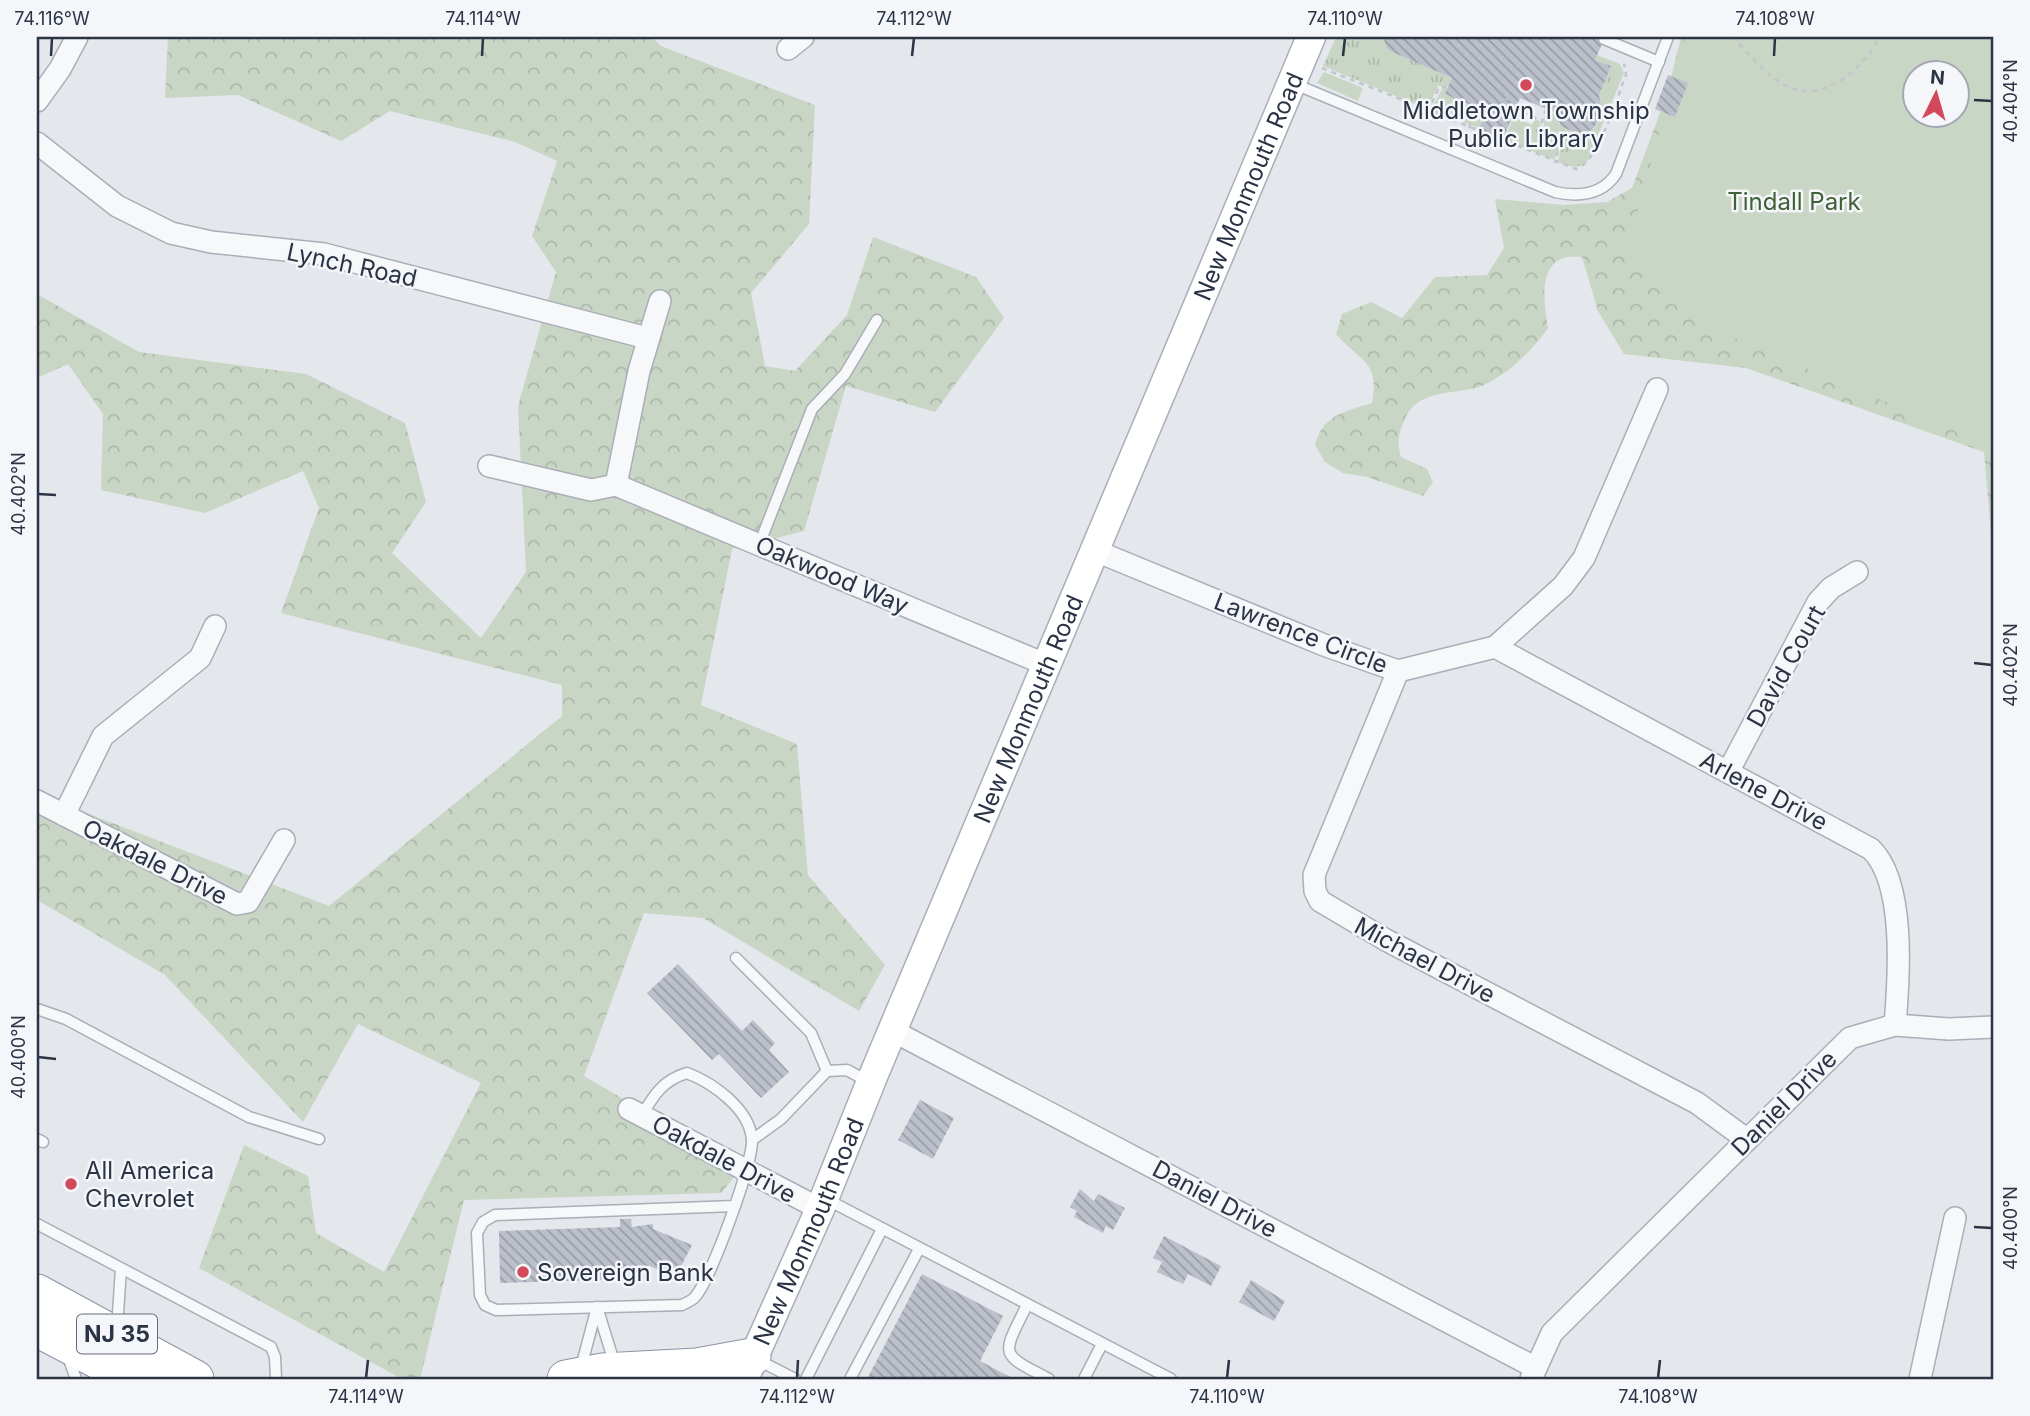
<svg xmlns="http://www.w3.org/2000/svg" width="2030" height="1416" font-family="Inter,sans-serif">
<defs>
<pattern id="grass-tufts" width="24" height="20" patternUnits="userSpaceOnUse" patternTransform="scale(1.75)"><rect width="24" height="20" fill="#c9d6c5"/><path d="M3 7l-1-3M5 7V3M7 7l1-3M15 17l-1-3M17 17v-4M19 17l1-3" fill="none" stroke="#adb8ab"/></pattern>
<pattern id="forest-crowns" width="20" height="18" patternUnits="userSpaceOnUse" patternTransform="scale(1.75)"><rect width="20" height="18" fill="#c9d6c5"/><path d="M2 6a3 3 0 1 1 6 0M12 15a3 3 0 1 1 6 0" fill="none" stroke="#adb8ab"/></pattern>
<pattern id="building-back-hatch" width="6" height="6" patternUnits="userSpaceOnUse" patternTransform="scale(1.75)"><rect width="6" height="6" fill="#bbc0ca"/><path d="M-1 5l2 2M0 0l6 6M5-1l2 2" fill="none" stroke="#989da6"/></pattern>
</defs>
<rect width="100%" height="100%" fill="#e4e7ec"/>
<g fill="url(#grass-tufts)">
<polygon points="1336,37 1383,37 1387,48 1392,52 1452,78 1449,86 1438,86 1427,109 1323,66"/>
<path d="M1597,55L1620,64L1624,73L1587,162C1578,170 1568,166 1558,162L1561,145C1550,127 1538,134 1547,109L1554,112L1559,124L1571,132L1583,133L1594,129L1603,115L1599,95L1611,66L1595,60Z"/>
<polygon points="1324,72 1363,88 1358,101 1317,83"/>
<polygon points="1443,87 1448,88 1446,94 1486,111 1479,128 1431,110"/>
<path d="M1515,111L1518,112L1516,118L1532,125L1535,119L1540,121C1540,141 1568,135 1554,160L1505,140Z"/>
</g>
<g fill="url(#forest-crowns)" fill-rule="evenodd">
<polygon points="168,37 652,37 661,46 815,105 809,224 751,293 765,366 795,371 847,315 873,237 976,277 1004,318 935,412 846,386 804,531 732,549 701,705 797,744 808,875 885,965 859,1011 703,918 644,913 584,1076 742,1168 721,1193 464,1200 420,1379 402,1379 199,1268 244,1145 308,1176 316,1233 384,1272 481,1083 358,1024 303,1122 165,975 37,900 37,794 329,906 562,716 562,685 281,613 319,508 303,471 205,513 101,490 103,414 68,364 37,378 37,294 139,352 306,374 405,423 426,502 392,553 481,638 526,572 518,406 556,272 532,236 557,161 515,142 390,111 341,141 238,95 165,98"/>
<path d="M1681,37H1993V556L1984,452L1746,368L1624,354L1598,311L1582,257C1536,251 1543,299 1548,328C1531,351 1514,369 1488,383C1460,398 1419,384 1404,421C1398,435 1397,442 1401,457L1427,469L1433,482L1423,496L1367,477L1343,473L1325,462L1315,445C1322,415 1346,411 1372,403C1380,360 1360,362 1336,334L1342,314L1371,302L1402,318L1435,277L1487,275L1504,248L1495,199L1565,205L1607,202L1632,188L1667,94ZM1914,74H1956V116H1914Z"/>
</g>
<path fill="#c9d6c5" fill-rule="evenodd" d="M1685,37H1993V447L1694,321L1628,247ZM1914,74H1956V116H1914Z"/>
<g fill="url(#building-back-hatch)">
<polygon points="1383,37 1605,37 1595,60 1611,66 1599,95 1603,115 1592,130 1577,134 1561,126 1554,112 1520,98 1503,139 1479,129 1486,111 1445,94 1452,78 1392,52 1387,48"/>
<polygon points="1668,75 1688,83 1675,117 1655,109"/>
<polygon points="678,964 742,1031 753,1020 775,1043 769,1050 789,1072 761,1098 719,1054 712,1060 647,993"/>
<polygon points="920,1100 954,1118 933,1159 898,1140"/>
<polygon points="1080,1189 1094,1201 1098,1194 1125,1208 1113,1230 1106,1226 1103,1233 1074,1217 1077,1211 1070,1207"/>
<polygon points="620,1219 631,1219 632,1227 653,1224 653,1229 692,1245 675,1278 650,1266 626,1267 626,1279 500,1283 499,1231 620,1227"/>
<polygon points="1164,1236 1221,1266 1211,1286 1188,1274 1183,1284 1157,1272 1162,1262 1153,1258"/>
<polygon points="922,1274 1003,1316 980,1361 1014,1379 867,1379"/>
<polygon points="1251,1280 1285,1301 1274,1321 1239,1302"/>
</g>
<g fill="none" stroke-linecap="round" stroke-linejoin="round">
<defs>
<g id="lane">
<polyline points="1604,39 1659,62"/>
<path d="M1292,83L1555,192C1578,197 1602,195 1616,174L1668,37"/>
<polyline points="759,545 812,409 845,374 877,320"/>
<polyline points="736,958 811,1033 827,1071"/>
<polyline points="37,1009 66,1019 249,1117 319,1139"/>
<path d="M642,1115C654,1095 663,1080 687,1073C713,1083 750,1109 752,1140C753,1163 711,1279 695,1297C693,1300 686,1303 682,1305L496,1310L485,1305L480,1295L477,1233L483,1222L495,1215L734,1206"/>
<polyline points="37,1139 43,1142"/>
<polyline points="752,1140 781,1119 827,1071 847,1070 869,1082"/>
<polyline points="826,1199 1171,1379"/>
<polyline points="37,1224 271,1347 275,1357 276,1379"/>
<path d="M1027,1305C1002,1356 998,1353 1049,1379"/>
<polyline points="117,1328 121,1269"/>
<polyline points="67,1354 76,1379"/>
<polyline points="758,1360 795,1379"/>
<polyline points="580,1371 597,1307 615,1365"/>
<polyline points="806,1379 882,1229"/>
<polyline points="850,1379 919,1249"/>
<polyline points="1084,1379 1102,1344"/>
</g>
<g id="street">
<polyline points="788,49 803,37"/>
<polyline points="37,101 60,69 77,37"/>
<polyline points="37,143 117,206 171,233 211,242 324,254 647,338"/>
<polyline points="489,466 591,490 616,485"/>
<polyline points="616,485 1047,665"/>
<polyline points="616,485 639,371 660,301"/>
<polyline points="1096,551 1324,645 1398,671 1495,647 1563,586 1584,558 1657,389"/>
<path d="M1495,647L1871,849C1906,883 1899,978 1895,1025"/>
<polyline points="1398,671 1314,875 1315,891 1320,901 1386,940 1697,1103 1746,1139"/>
<polyline points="1728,772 1818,602 1831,588 1857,572"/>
<polyline points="37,801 237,904 248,902 284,840"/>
<polyline points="64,815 103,736 200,658 215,626"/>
<polyline points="893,1031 1536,1368"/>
<polyline points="629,1109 820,1209"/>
<polyline points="1531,1379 1552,1333 1850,1038 1895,1025 1949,1029 1993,1027"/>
<polyline points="1920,1379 1955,1218"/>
</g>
<g id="secondary">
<path id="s1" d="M744,1379L820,1209L874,1074L1311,37"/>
</g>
<g id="highway">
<polyline points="37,1293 195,1379"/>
<polyline points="37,1328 134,1379"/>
<polyline points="566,1379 603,1372 697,1367 752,1357"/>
</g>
</defs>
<use href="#lane" stroke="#a9aeb7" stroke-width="13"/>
<use href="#street" stroke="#a9aeb7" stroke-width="24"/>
<use href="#secondary" stroke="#a9aeb7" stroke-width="31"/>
<use href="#highway" stroke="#8b94a3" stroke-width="39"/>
<g stroke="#c2c5cb" stroke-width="2.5" stroke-dasharray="5 5" stroke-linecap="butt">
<path d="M1732,37C1749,53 1768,79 1791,88C1826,102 1866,66 1879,37"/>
<path d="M1322,68L1576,169C1598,163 1617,97 1626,75L1624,64"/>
<polyline points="1504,105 1541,120"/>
<polyline points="1546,109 1541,125 1559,145 1555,163"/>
<polyline points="1428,112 1439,87 1448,87"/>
<polyline points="1469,128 1471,122"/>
<polyline points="1491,137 1507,98"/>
</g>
<use href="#lane" stroke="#f7f8fa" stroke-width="10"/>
<use href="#street" stroke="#f7f8fa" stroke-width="21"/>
<use href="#secondary" stroke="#fff" stroke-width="28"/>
<use href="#highway" stroke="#fff" stroke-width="37"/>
</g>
<path fill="none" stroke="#2b3445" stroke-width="2.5" d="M51,56L52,38M482,56L483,38M912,56L914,38M1343,56L1345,38M1774,56L1775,38M1974,100L1992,101M38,494L56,495M1974,663L1992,665M38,1057L56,1059M1974,1227L1992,1228M366,1378L368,1360M797,1378L798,1360M1227,1378L1229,1360M1658,1378L1660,1360"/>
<g fill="#d1495b" stroke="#f4f6f9" stroke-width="2.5">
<circle cx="1526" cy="85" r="7"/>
<circle cx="71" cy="1184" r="7"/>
<circle cx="523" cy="1272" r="7"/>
</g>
<g text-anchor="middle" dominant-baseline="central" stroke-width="5" stroke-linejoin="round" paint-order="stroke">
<rect fill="#f4f6f9" stroke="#676e7b" stroke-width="2" x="77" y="1314.5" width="80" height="39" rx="5"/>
<g font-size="23" font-weight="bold" fill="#2b3445">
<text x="117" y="1334">NJ 35</text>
</g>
<g font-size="24" fill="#2b3445" stroke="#f4f6f9" text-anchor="start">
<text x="1526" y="110" text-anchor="middle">Middletown Township<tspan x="1526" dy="28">Public Library</tspan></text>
<text x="85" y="1170">All America<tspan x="85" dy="28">Chevrolet</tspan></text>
<text x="537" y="1272">Sovereign Bank</text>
</g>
<g font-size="24" fill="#2b3445" stroke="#f4f6f9">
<text stroke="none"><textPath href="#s1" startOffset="1295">New Monmouth Road</textPath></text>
<text transform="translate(352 265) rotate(12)">Lynch Road</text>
<text transform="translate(832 575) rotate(23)">Oakwood Way</text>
<text transform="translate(1301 633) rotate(21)">Lawrence Circle</text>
<text transform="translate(1786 666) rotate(-61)">David Court</text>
<text stroke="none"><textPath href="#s1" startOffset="728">New Monmouth Road</textPath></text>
<text transform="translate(1764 791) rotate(28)">Arlene Drive</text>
<text transform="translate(155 862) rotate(27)">Oakdale Drive</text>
<text transform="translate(1425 960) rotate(28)">Michael Drive</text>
<text transform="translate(1784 1103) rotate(-45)">Daniel Drive</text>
<text transform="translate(724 1159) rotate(28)">Oakdale Drive</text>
<text transform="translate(1215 1199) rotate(28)">Daniel Drive</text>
<text stroke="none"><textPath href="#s1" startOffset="161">New Monmouth Road</textPath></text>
</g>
<g font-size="24" fill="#3f6138" stroke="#f4f6f9">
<text x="1794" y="201">Tindall Park</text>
</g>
</g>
<rect width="2030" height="1416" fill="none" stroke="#f4f6f9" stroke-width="77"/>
<g transform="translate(1936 94) rotate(5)"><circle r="33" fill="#f4f6f9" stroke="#a4a8b1" stroke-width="2"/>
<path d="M0-5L12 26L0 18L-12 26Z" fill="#d1495b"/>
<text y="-10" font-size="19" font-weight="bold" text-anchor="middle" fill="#2b3445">N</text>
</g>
<rect x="38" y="38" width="1954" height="1340" fill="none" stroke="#2b3445" stroke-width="2.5"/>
<g font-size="18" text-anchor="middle" fill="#2b3445">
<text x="52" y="25">74.116°W</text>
<text x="483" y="25">74.114°W</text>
<text x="914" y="25">74.112°W</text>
<text x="1345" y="25">74.110°W</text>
<text x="1775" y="25">74.108°W</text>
<text transform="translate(2011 101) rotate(-90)" y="6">40.404°N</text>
<text transform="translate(19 494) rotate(-90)" y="6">40.402°N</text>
<text transform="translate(2011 665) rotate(-90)" y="6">40.402°N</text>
<text transform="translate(19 1057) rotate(-90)" y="6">40.400°N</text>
<text transform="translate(2011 1228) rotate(-90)" y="6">40.400°N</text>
<text x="366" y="1403">74.114°W</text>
<text x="797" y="1403">74.112°W</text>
<text x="1227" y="1403">74.110°W</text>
<text x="1658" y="1403">74.108°W</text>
</g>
</svg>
